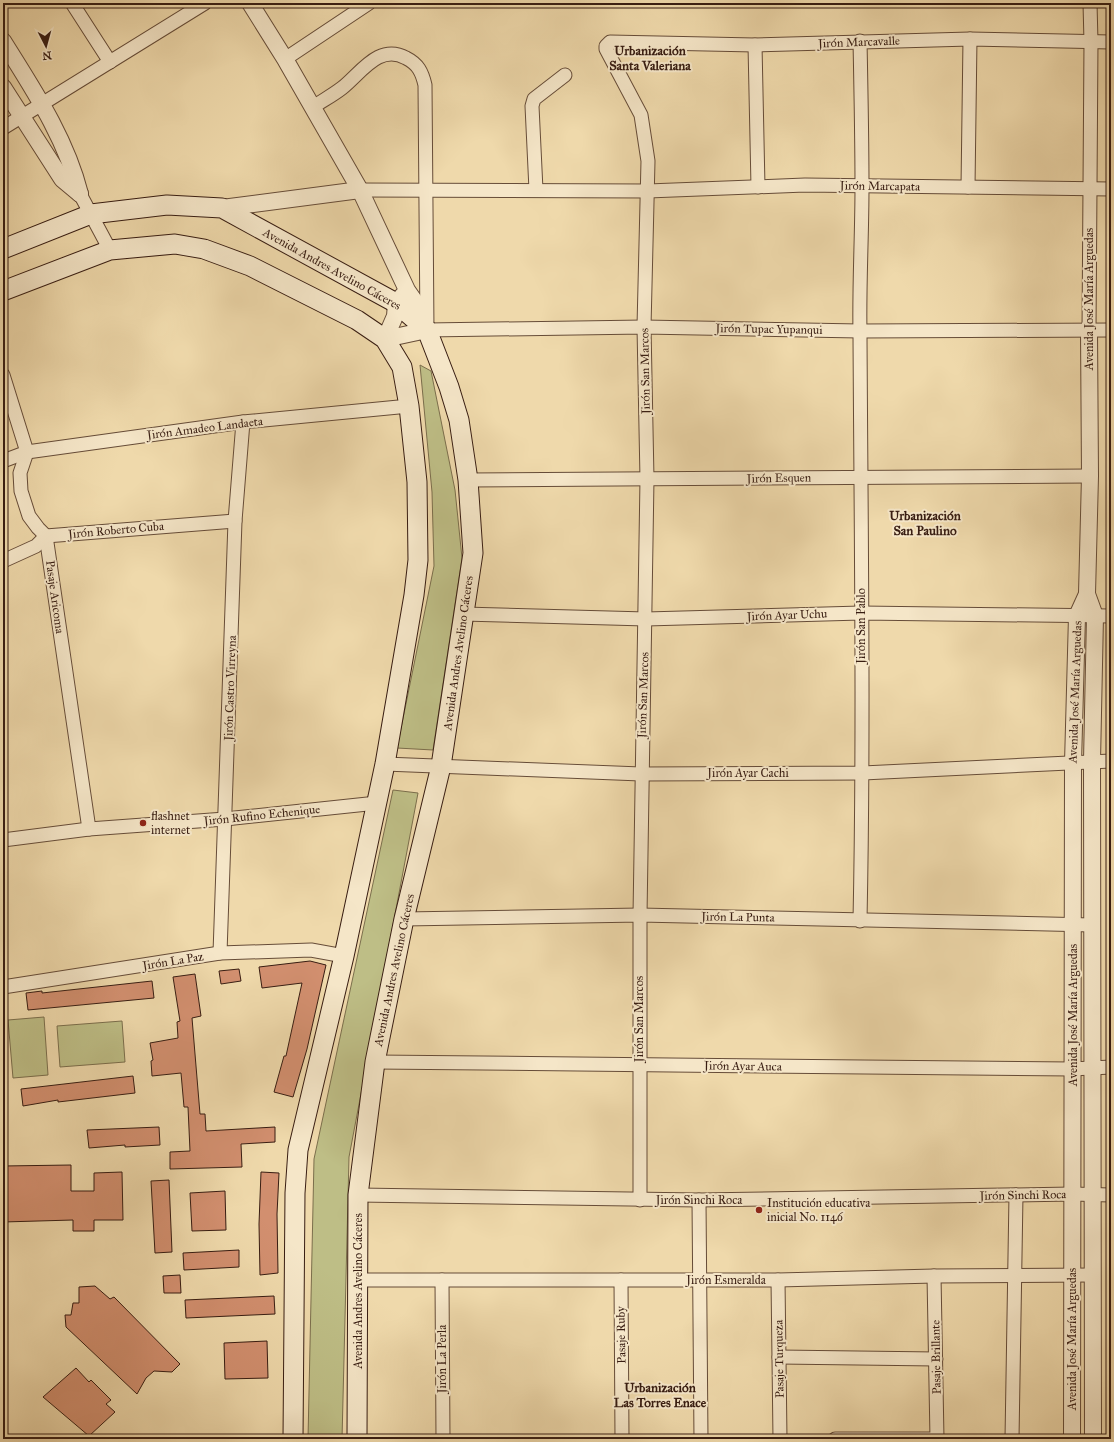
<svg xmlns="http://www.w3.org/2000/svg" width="1114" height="1442" font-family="'IM FELL Great Primer',serif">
<rect width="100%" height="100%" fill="#efd9ab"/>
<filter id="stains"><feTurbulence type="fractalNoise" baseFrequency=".005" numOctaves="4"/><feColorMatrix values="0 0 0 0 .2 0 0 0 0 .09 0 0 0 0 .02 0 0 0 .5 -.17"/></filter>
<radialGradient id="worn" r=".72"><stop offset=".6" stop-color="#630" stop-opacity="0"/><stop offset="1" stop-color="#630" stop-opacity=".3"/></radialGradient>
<g fill="#bebe86" stroke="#7b6e4c">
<polygon points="420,365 431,371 455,490 462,558 433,750 397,748 434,566 432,492"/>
<polygon points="393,790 418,793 349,1157 342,1439 308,1439 314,1159"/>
<polygon points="44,1017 48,1075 13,1078 8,1020"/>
<polygon points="122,1021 125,1062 60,1067 57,1026"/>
</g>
<g fill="#d28f6f" stroke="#381d12">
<polygon points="310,961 326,965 307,1049 293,1097 274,1092 284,1056 286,1056 302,983 262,988 259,967"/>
<polygon points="239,969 241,981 221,984 219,971"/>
<polygon points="195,974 201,1016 192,1018 200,1114 205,1114 206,1131 275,1127 275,1142 241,1144 242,1167 170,1169 170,1152 190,1151 188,1107 184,1107 181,1073 152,1076 151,1061 153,1060 150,1043 178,1038 177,1022 180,1021 173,977"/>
<polygon points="152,981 154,998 28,1010 26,993 42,991 42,993"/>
<polygon points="133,1076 135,1093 58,1102 58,1100 23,1106 21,1089"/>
<polygon points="159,1127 160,1145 125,1147 125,1145 89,1148 87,1130"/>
<polygon points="71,1165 71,1191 94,1191 94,1173 122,1172 123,1220 94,1220 94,1231 73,1231 73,1220 3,1222 3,1166"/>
<polygon points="261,1172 279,1173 277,1214 278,1273 260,1275 259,1224"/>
<polygon points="169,1180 172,1252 155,1253 151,1181"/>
<polygon points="225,1191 226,1230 192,1231 190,1193"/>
<polygon points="239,1250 239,1267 184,1270 183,1253"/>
<polygon points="180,1275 181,1293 164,1293 163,1276"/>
<polygon points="95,1286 110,1299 114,1297 180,1364 172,1372 154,1371 146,1378 137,1394 66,1327 65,1315 71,1315 73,1303 79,1303 79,1287"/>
<polygon points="274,1296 275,1314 186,1318 185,1300"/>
<polygon points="267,1341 268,1378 225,1379 224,1343"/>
<polygon points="76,1368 89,1382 91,1380 111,1400 106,1404 115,1412 89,1436 43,1397"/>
</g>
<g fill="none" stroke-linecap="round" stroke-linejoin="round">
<defs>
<g id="minor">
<polyline points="72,3 110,62"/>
<polyline points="755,45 758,187"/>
<polyline points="285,59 369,3"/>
<path d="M313,107C322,101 333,95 342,88C361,73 379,43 406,58C418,64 422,72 425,85L427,330L644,327L860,331L1111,330"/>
<polyline points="3,128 205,3"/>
<polyline points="968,187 970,39"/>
<polyline points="360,190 648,191 805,185 1111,189"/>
<polyline points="536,190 532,106 534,99 565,75"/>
<polyline points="80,194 110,250"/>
<polyline points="1089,331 1091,42 1090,3"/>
<polyline points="3,375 27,452 20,473 21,491 29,516 38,528 46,536 89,829"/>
<polyline points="3,461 27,452 243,422 409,406"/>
<polyline points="468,480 1090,476"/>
<polyline points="3,561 36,546 46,536 235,521"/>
<polyline points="463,614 646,619 861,613 1111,616"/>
<polyline points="385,764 641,774 863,773 1111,761"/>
<polyline points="3,840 89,829 225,819 377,803"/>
<polyline points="404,919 640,915 1092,925"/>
<path d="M860,921C864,725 861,529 860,333C859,285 862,236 862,187C862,139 861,90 860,41"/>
<polyline points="220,953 235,521 243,422"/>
<polyline points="3,987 220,953 311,950 344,956"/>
<polyline points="375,1062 1072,1069 1111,1067"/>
<polyline points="358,1195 699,1200 1072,1194 1111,1195"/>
<polyline points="640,1200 640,915 647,479 644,327 648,161 641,115 606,49 606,46 610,42 755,45 970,39 1111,42"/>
<polyline points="699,1200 701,1439"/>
<polyline points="934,1276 937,1439"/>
<polyline points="359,1280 778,1280 934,1276 1093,1275"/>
<polyline points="442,1280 443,1439"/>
<polyline points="621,1280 622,1439"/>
<polyline points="778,1280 780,1439"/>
<polyline points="779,1357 936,1359"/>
<polyline points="835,1439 937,1439"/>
<polyline points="1012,1439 1016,1195"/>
</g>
<g id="tertiary">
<polyline points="250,3 285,59 360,190 407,290 416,303 427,330 385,339"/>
<path d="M3,41C33,89 66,138 80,194"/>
<polyline points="3,87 62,179 80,194"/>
<polyline points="222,208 360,190"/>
<polyline points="1089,331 1090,476 1087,594 1095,616 1092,761 1093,1439"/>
<polyline points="385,339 395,316 396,303 403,295"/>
<polyline points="1072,1439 1073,763 1077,616 1087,594"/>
</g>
<g id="secondary">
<polyline points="3,249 91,214 167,205 222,208 396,303 427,330 449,387 459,420 468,480 473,553 441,766 404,919 375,1062 358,1195 357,1439"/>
<polyline points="3,291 110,250 175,244 204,249 250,266 357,320 385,339 402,367 409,406 417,482 418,560 414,595 385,764 344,956 298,1150 295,1193 293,1439"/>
</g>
</defs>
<use href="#minor" stroke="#664c38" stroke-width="15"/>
<use href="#tertiary" stroke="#664c38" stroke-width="18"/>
<use href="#secondary" stroke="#381d12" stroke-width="21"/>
<use href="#minor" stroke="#f5e6c8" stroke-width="13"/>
<use href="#tertiary" stroke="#f5e6c8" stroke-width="16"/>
<use href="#secondary" stroke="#f5e6c8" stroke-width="19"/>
</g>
<g fill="#8f2418" stroke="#f5e6c8" stroke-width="1.5">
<circle cx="143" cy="823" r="4"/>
<circle cx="759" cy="1210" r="4"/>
</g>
<g text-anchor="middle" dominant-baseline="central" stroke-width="4" stroke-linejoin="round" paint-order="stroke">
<g font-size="12" fill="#381d12" stroke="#f5e6c8">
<text transform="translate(859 42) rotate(-2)">Jirón Marcavalle</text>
<text transform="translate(880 186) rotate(1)">Jirón Marcapata</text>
<text transform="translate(332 269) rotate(29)">Avenida Andres Avelino Cáceres</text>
<text transform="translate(1089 299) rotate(-90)">Avenida José María Arguedas</text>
<text transform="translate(769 329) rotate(1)">Jirón Tupac Yupanqui</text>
<text transform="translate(645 371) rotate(-91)">Jirón San Marcos</text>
<text transform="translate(205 428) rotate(-7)">Jirón Amadeo Landaeta</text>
<text transform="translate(779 478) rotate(-1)">Jirón Esquen</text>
<text transform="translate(116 530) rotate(-5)">Jirón Roberto Cuba</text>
<text transform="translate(55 597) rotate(82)">Pasaje Aricoma</text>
<text transform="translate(787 615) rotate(-2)">Jirón Ayar Uchu</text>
<text transform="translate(861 626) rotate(-90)">Jirón San Pablo</text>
<text transform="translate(458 653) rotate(-82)">Avenida Andres Avelino Cáceres</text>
<text transform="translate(230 688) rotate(-88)">Jirón Castro Virreyna</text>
<text transform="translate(1075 692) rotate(-88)">Avenida José María Arguedas</text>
<text transform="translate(643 695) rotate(-88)">Jirón San Marcos</text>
<text x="748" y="773">Jirón Ayar Cachi</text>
<text transform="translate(262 815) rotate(-6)">Jirón Rufino Echenique</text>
<text transform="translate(738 917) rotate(1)">Jirón La Punta</text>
<text transform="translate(173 961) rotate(-9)">Jirón La Paz</text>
<text transform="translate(394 970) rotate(-78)">Avenida Andres Avelino Cáceres</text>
<text transform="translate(1073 1015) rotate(-90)">Avenida José María Arguedas</text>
<text transform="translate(639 1019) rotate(-90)">Jirón San Marcos</text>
<text transform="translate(743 1066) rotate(1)">Jirón Ayar Auca</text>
<text transform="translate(1023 1195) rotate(-1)">Jirón Sinchi Roca</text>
<text x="699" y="1200">Jirón Sinchi Roca</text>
<text x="726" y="1280">Jirón Esmeralda</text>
<text transform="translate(358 1291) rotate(-90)">Avenida Andres Avelino Cáceres</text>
<text transform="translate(621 1335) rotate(-91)">Pasaje Ruby</text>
<text transform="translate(1072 1339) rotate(-90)">Avenida José María Arguedas</text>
<text transform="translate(936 1357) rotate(-91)">Pasaje Brillante</text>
<text transform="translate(442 1359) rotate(-90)">Jirón La Perla</text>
<text transform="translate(779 1359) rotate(-91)">Pasaje Turqueza</text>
</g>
<g font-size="12" fill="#381d12" stroke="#f5e6c8" text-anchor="start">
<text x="151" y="816">flashnet<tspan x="151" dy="14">internet</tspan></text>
<text x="767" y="1203">Institución educativa<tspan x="767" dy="14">inicial No. 1146</tspan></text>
</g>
<g font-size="13" font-weight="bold" fill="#381d12" stroke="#f5e6c8">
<text x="650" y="51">Urbanización<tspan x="650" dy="15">Santa Valeriana</tspan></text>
<text x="925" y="516">Urbanización<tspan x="925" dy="15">San Paulino</tspan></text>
<text x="660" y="1388">Urbanización<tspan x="660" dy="15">Las Torres Enace</tspan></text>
</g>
</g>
<rect width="1114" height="1442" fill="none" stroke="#efd9ab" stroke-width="16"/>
<rect x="4" y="4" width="1106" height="1434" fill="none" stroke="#381d12" stroke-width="2"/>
<rect x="8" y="8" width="1098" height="1426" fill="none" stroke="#381d12"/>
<g transform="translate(46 46) rotate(174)" stroke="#f5e6c8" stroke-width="3" paint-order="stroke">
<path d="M0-3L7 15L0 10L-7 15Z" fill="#381d12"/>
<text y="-6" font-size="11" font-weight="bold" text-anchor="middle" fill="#381d12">N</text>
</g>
<rect width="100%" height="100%" filter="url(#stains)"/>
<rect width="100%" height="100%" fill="url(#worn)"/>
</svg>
